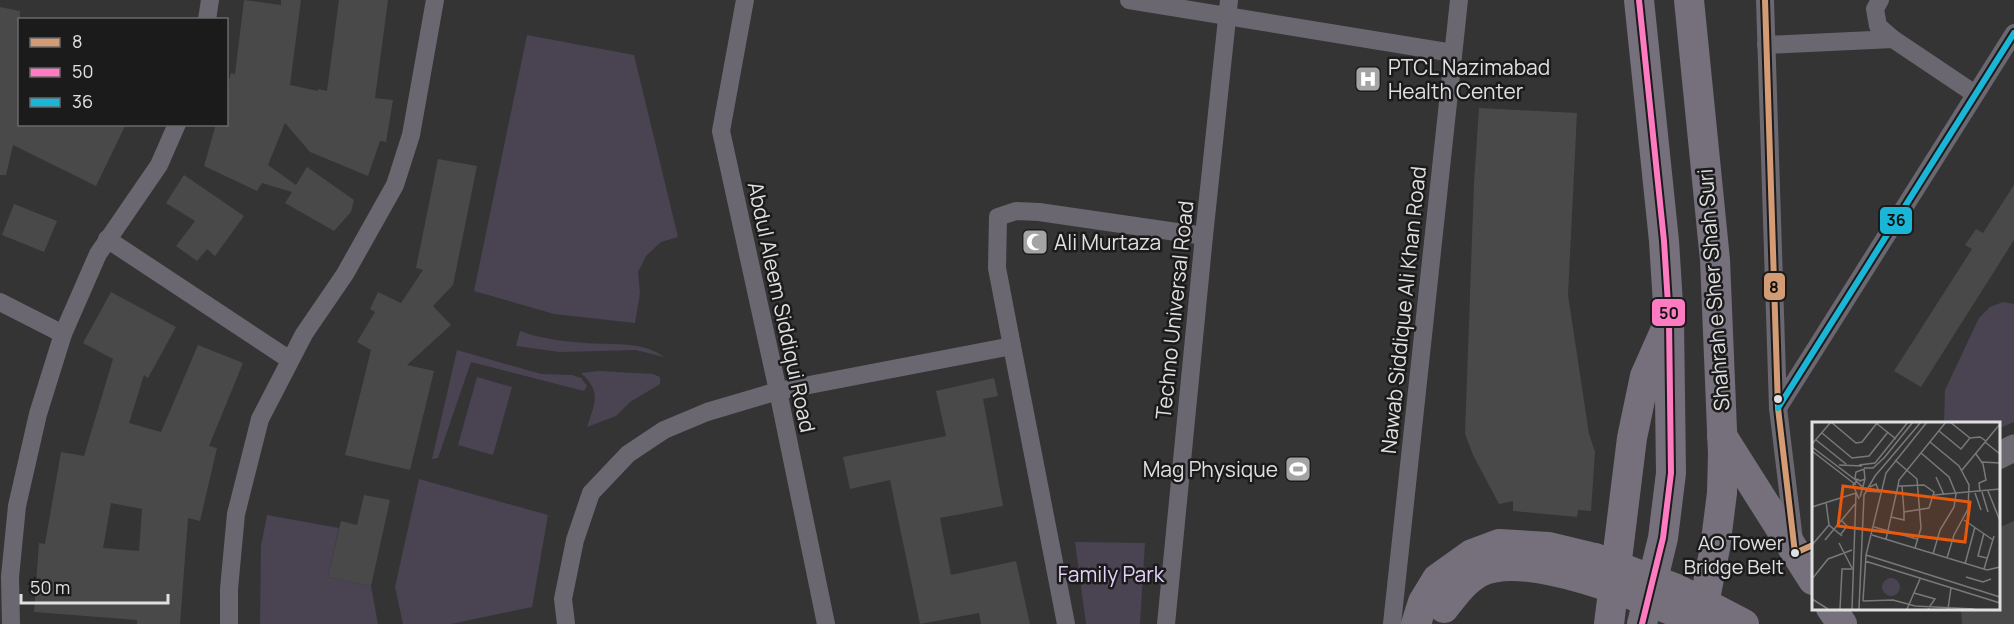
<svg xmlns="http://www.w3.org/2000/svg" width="2014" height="624" font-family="Manrope,sans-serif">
<rect width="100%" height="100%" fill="#343434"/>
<g fill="#4a4352">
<polygon points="527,35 634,55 678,237 661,242 646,256 638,272 640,293 635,323 554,314 474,291"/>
<polygon points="2003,302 2014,304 2014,422 1998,429 1998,423 1944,423 1945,390 1979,318 1990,307"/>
<path d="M520,331C541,339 563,341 585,343C609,345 644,341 664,357L636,350L560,352L516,346Z"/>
<polygon points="457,350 541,374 572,375 581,378 587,386 584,391 471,362 438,458 432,459"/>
<path d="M599,371L653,374L660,377V384L630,402L616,416L587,427C595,403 602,392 581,373Z"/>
<polygon points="477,377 512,387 493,455 458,445"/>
<polygon points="419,479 548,515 532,607 451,624 403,624 395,587"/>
<polygon points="267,515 339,528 328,577 371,586 378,624 260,624 261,546"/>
<polygon points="1075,542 1145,543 1140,624 1086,624"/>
</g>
<g fill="#494949" fill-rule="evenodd">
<polygon points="244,0 281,5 281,0 301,0 290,85 318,91 318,89 327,91 339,0 388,0 375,98 393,100 386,142 380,141 368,176 310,152 285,123 268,165 296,185 307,167 354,200 351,212 334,231 285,203 292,192 262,183 257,191 204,166 216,124 226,124 226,90 231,73 235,74"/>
<polygon points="0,7 20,11 20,124 126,124 96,186 13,145 6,175 0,175"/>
<polygon points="1479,108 1577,113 1568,295 1589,434 1595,452 1591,511 1578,510 1577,517 1513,511 1513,501 1499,504 1473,455 1465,434 1474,183"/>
<polygon points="438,159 477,166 453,285 433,306 451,325 407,365 434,371 410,470 345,455 371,350 357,342 375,312 370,309 378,292 401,303 423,270 416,268"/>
<polygon points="184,175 244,216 215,256 207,249 197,261 176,246 195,221 166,203"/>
<polygon points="2014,185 2014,240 1921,387 1894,371 1972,249 1965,245 1976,229 1983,233"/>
<polygon points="14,204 57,221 44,252 2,235"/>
<path d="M111,292L176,327L148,378L144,375L129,423L161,432L198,345L243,363L209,446L217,448L200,521L188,518L180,624H137V620L34,612L39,543L45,544L61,452L84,456L113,359L83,343ZM111,503L142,509L139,551L103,548Z"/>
<polygon points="994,378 998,396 983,399 1003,506 940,518 951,575 1016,561 1030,624 981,624 979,613 920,624 890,480 850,489 843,457 946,436 936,391"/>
<polygon points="364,495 390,500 371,586 328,577 341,521 357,525"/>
<polygon points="2014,521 2014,624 1962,624 1961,608 1998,608 1998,528"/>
</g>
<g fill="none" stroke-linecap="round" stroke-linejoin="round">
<g stroke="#6b6770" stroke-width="18">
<polyline points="745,0 721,131 778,391 826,624"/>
<polyline points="1129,0 1453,53"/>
<polyline points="1765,0 1778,408 1794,540"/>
<polyline points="1880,0 1875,9 1878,26 1893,39 1975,94"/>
<polyline points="207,20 210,0"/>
<polyline points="1766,45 1893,39"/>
<polyline points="107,239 290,360"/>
<polyline points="0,302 63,334"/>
<polyline points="1012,346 1066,624"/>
<polyline points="1778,408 2014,33"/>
<polyline points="11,624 10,577 17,506 38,414 63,334 98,254 159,165 177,124"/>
<polyline points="229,624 229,589 236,514 260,419 304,334 345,274 395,185 411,135 435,0"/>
<polyline points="566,624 563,599 575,540 591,493 628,454 664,430 707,412 778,391 1012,346 997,268 998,217 1016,211 1039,212 1204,236"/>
<polyline points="1166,624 1204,236 1229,0"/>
<polyline points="1392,624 1459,0"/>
</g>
<polyline stroke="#6e6a72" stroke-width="27" points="1998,456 2014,448"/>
<g stroke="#75707b" stroke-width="30">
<polyline points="1639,0 1664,241 1669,320 1671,473 1663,538 1642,624"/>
<polyline points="1689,0 1715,260 1723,454 1722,493 1715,548 1700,624"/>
<polyline points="1722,436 1813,580"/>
<polyline points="1831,608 1842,624"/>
<polyline points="1416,624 1423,602 1437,579 1472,554 1499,544 1549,547 1595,558"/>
<polyline points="1609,624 1632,438 1645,376 1665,331"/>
</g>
<g stroke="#75707b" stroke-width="30">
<polyline points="1595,558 1677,589 1744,624"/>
<path d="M1444,608C1454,595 1465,580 1480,572C1529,548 1656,604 1705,624"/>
</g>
<defs>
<polyline id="bus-1" points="1765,0 1778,408 1795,553 1813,545"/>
<polyline id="bus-2" points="1639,0 1664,241 1669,320 1671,473 1663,538 1642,624"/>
<polyline id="bus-3" points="1778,408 2014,33"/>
</defs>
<use href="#bus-1" stroke="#1b1b1c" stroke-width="10"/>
<use href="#bus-2" stroke="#1b1b1c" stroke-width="10"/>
<use href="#bus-3" stroke="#1b1b1c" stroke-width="10"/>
<use href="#bus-1" stroke="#d39c74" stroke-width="6"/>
<use href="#bus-2" stroke="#fe7ac1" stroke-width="6"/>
<use href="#bus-3" stroke="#1ab6d8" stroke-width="6"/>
</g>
<defs>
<symbol id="hospital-square" viewBox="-11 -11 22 22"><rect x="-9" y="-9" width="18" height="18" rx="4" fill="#a4a4a4" stroke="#1b1b1c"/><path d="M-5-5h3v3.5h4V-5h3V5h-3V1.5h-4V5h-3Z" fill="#fff"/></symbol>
<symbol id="mosque-square" viewBox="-11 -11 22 22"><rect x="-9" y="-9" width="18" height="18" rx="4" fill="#a4a4a4" stroke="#1b1b1c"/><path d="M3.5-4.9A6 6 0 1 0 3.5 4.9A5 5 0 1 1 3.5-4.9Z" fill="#fff"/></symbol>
<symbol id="stadium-square" viewBox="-11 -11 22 22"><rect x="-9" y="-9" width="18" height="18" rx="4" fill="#a4a4a4" stroke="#1b1b1c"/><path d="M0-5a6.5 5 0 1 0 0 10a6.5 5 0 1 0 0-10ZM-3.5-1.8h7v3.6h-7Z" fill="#fff"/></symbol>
</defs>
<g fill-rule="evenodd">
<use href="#hospital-square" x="1353" y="64" width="30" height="30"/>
<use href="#mosque-square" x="1020" y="227" width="30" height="30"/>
<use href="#stadium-square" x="1283" y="454" width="30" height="30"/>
</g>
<g fill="#e1e0e1" stroke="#1b1b1c" stroke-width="2">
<circle cx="1778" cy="399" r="5"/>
<circle cx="1795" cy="553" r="5"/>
</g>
<g text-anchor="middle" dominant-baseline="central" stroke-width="5" stroke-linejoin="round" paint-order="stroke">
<g font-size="20" fill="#e1e0e1" stroke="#1b1b1c" text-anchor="end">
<text x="1784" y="542">AO Tower<tspan x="1784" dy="24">Bridge Belt</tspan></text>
</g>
<g font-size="21" fill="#e1e0e1" stroke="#1b1b1c" text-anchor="start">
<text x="1388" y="67">PTCL Nazimabad<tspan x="1388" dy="24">Health Center</tspan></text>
<text x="1054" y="242">Ali Murtaza</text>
<text x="1278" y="469" text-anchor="end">Mag Physique</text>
</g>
<g font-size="21" fill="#e1e0e1" stroke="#1b1b1c">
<text transform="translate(1713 290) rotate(-94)">Shahrah e Sher Shah Suri</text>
<text transform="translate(782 307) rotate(78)">Abdul Aleem Siddiqui Road</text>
<text transform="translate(1174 310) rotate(-84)">Techno Universal Road</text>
<text transform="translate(1403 310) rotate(-84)">Nawab Siddique Ali Khan Road</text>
</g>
<g font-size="21" fill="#e4d0fa" stroke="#1b1b1c">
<text x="1111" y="574">Family Park</text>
</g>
</g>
<g transform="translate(1812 422)">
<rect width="188" height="188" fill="#343434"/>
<path d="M70 165a9 9 0 1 1 18 0a9 9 0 1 1-18 0Z" fill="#4a4352"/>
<path fill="none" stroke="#797979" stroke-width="1.5" d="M19,0L44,21L50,20L65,1M138,0L158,16L168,15L174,19M64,1L84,17M127,9L149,27L158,16M10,11L40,36L57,34L76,10M4,18L34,42M118,20L147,44L157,63L156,87L142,113L135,136M173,20L188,32M0,22L19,0M0,25L45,59L41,63L47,77M0,29L44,63M109,31L137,55L144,72L142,85L128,108L121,132M164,32L171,42L174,58L167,61L168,70M72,36L101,0M83,38L105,57L109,106L103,126M170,40L188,41M27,43L50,44M47,43L63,41L96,0M52,46H61L73,35M150,48L188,2M124,55L132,73M42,57H44L47,58L48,59L53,57L52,47L44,50L43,56L44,59L55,69L67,70L64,62L58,65M90,64H86L87,58L134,0M176,69L188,99M170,70L176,90M163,71L169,88M122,73L188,67M48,75L53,57M14,80L17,103L30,114M0,85L44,71L40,187M79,95L92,98V90L117,86L122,70L112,63L90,64L92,90M152,98L181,118M62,105L105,117M172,111L166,134L175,136M29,112L35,104L29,98M60,113L175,148L188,145M74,117L86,64M13,118L43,82M27,121L40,146M0,123L17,103M54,133L188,175M53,139L188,181M153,142L163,105M172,147L182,114M154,155L171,160L179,157M0,157L16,137L40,128M102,171L123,177L116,187M0,177L16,187M51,179L54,133L74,51L115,0M51,179L81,178L103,184L162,187M28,187L30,147H41M47,187L52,73L63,54L109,0M95,187L108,157M136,187L139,166"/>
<path fill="#e8590c" fill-opacity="0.15" stroke="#e8590c" stroke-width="3" d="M31,64L158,80L153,120L26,104Z"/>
<rect width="188" height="188" fill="none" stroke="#e1e0e1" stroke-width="3"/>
</g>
<g stroke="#1b1b1c" stroke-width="2">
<rect x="1879" y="206" width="34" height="29" rx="6" fill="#1ab6d8"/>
<rect x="1763" y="272" width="23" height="29" rx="6" fill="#d39c74"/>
<rect x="1651" y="298" width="35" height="29" rx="6" fill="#fe7ac1"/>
</g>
<g font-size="16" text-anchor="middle" font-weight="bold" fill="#111">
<text x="1896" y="226">36</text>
<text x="1774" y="293">8</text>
<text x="1669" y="319">50</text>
</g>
<rect x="18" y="18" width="210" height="108" fill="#1b1b1c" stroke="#6a6a6b" stroke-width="1.5"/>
<rect x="30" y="38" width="30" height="9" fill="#d39c74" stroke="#6a6a6b" stroke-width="1.5"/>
<text x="72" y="48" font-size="18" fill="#e1e0e1">8</text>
<rect x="30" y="68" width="30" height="9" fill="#fe7ac1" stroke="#6a6a6b" stroke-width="1.5"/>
<text x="72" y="78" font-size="18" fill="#e1e0e1">50</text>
<rect x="30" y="98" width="30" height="9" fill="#1ab6d8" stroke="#6a6a6b" stroke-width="1.5"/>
<text x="72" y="108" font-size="18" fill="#e1e0e1">36</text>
<path d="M21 594v9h147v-9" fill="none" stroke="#e1e0e1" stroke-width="3"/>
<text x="30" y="594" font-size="18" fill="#e1e0e1" stroke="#1b1b1c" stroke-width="4.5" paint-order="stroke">50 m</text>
</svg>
